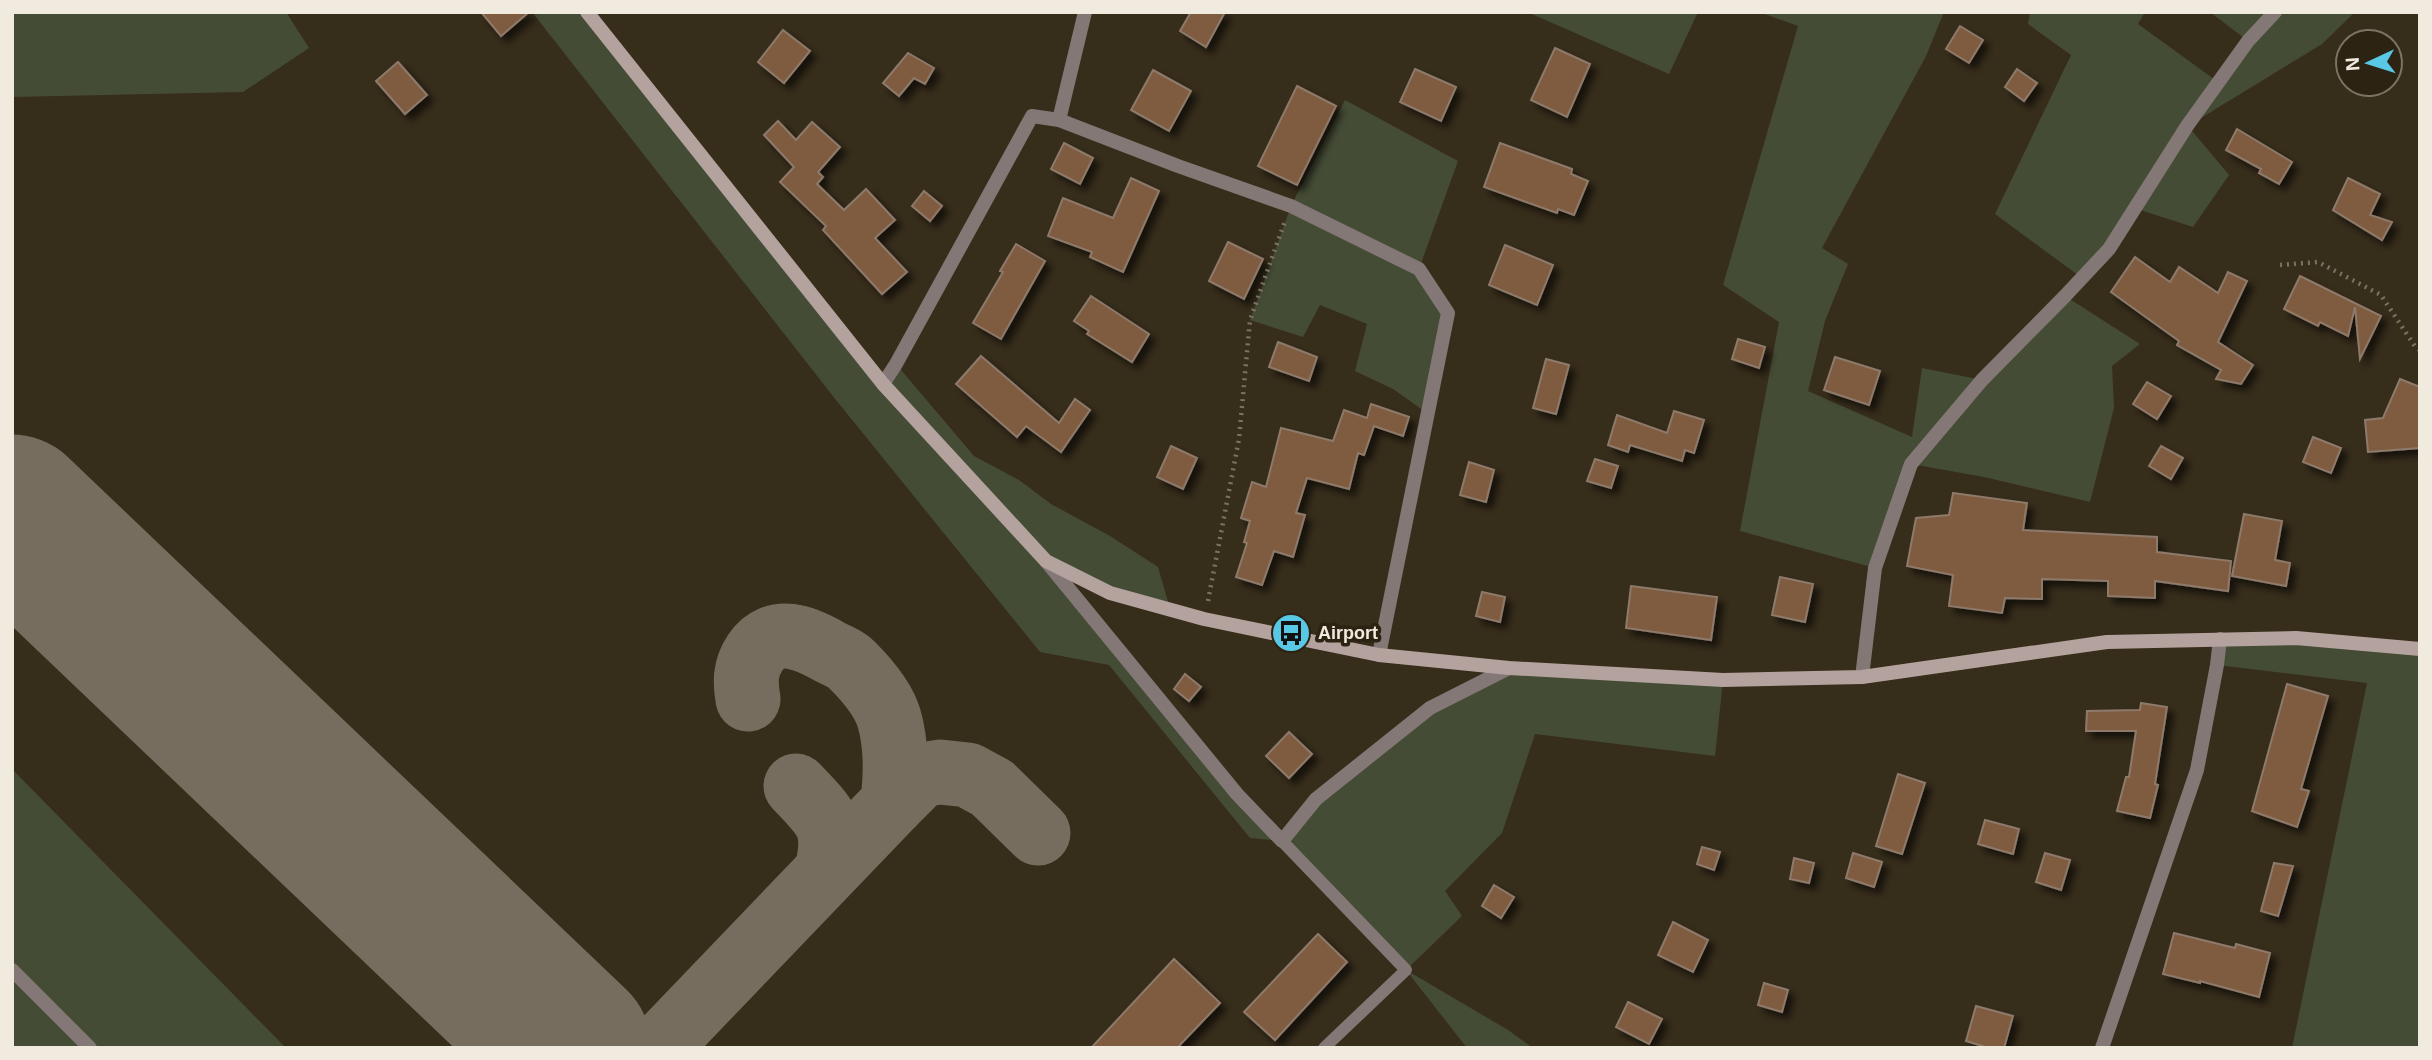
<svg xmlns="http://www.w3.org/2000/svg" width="2432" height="1060" font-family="Helvetica,sans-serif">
<defs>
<filter id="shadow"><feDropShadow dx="6" dy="6" stdDeviation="3.5" flood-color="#0009"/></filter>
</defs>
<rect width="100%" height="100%" fill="#372d1b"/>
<g fill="#454c35">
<polygon points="12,12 286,12 309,48 243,92 12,97"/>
<polygon points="532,12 587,12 883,383 896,364 974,456 1019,480 1051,504 1110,536 1158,567 1171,612 1048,562 1282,840 1316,799 1430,708 1509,668 1723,680 1715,756 1535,734 1502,833 1445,891 1462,916 1406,970 1508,1030 1533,1048 1467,1048 1406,970 1282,841 1250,838 1109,665 1040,652 836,400"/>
<polygon points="1527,12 1698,12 1669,74"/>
<polygon points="1759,12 1944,12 1926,56 1822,248 1848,264 1825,321 1808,391 1912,437 1922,368 1982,380 2065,296 2140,344 2112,366 2114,408 2090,502 1984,477 1911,464 1875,568 1740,531 1779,322 1723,285 1798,26"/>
<polygon points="2030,12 2145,12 2138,24 2218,82 2248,41 2210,12 2355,12 2322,44 2188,126 2229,175 2193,227 2134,208 2082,278 1995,214 2071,55 2028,24"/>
<polygon points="1345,100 1458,161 1419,269 1448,313 1427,413 1393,389 1355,371 1367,324 1320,305 1303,337 1250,320 1291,206"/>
<polygon points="2220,639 2420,649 2420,1048 2292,1048 2367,683 2217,665"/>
<polygon points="12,769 286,1048 12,1048"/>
</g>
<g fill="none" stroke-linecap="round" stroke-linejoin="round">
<g stroke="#766d5e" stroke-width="65">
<path d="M796,786C827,819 837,825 827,871"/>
<polyline points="893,803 921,775 940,772 968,775 992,788 1038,833"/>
<path d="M658,1048L893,803C896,774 897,746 889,718C883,699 867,680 853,666C847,659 838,656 830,652C806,638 774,624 755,653C745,668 745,682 748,699"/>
</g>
<polyline stroke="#766d5e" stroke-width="161" points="12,515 571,1048"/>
</g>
<g fill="#7f5b3f" stroke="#8d7a6b" stroke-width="2" filter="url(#shadow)">
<polygon points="481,12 529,12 501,36"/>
<polygon points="1191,12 1225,12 1206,47 1180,31"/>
<polygon points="1960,26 1983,40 1969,63 1946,49"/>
<polygon points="783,30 810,51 784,83 758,62"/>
<polygon points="1555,48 1590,64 1567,117 1531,100"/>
<polygon points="908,53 934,68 925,84 914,78 899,96 883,83"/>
<polygon points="398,62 427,95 405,114 376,81"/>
<polygon points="1415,69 1456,87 1441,121 1400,102"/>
<polygon points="2017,69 2037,83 2024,101 2005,87"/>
<polygon points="1153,70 1191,91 1169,131 1131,110"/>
<polygon points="1297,86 1336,106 1297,185 1258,166"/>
<polygon points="778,121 796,140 812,122 840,147 818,172 823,177 817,184 844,210 866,189 895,220 875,238 907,272 882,294 823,230 826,226 780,182 794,167 764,135"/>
<polygon points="2237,129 2292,162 2279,184 2259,173 2261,169 2226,150"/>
<polygon points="1064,143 1093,158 1080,184 1051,169"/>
<polygon points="1500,143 1572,169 1571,174 1588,181 1574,215 1558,209 1557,213 1484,187"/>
<polygon points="1131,178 1159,191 1123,272 1090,257 1092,252 1048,236 1063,198 1113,218"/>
<polygon points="2348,178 2380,194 2370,215 2392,222 2382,240 2333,210"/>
<polygon points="924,191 942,206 930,221 912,206"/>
<polygon points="1228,242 1263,259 1244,299 1209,281"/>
<polygon points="1016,244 1045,261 1001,339 973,323 1003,272 1000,271"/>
<polygon points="1505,245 1553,265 1537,305 1489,285"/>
<polygon points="2135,257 2170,282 2179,267 2218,293 2228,272 2247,281 2218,342 2253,365 2241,384 2216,379 2221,370 2177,345 2179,341 2111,292"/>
<polygon points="2300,276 2381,316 2360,359 2355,307 2348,336 2320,322 2318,326 2284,309"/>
<polygon points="1091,296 1149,334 1132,362 1087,334 1089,331 1074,321"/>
<polygon points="1738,339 1765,347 1759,368 1732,359"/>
<polygon points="1278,342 1317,357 1309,381 1269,367"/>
<polygon points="981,356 1059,423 1075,399 1090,410 1061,452 1026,426 1017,437 956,384"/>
<polygon points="1835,357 1880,371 1869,405 1824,390"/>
<polygon points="1546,359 1569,365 1556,414 1533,408"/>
<polygon points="2400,379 2420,387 2420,448 2368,452 2365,420 2383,418"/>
<polygon points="2147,382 2171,396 2157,419 2133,404"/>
<polygon points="1371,404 1409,417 1403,436 1374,426 1364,455 1358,453 1349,489 1307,478 1296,513 1305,515 1293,557 1274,551 1262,585 1236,577 1247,543 1244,542 1250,521 1241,518 1252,482 1266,487 1281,428 1333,441 1344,410 1367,418"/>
<polygon points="1674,411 1704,420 1694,453 1685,450 1682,461 1630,445 1628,452 1608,445 1617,415 1667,433"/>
<polygon points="2313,437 2341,448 2331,473 2303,462"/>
<polygon points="1171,446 1197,458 1183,489 1157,477"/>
<polygon points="2161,446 2183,458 2171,479 2149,466"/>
<polygon points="1595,459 1618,466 1611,488 1587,481"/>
<polygon points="1469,462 1494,470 1486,502 1460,495"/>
<polygon points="1953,493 2027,503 2023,530 2157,537 2157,552 2231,561 2228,591 2155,581 2155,598 2108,596 2108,581 2042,579 2042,599 2005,598 2002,613 1949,606 1953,575 1907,566 1916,518 1949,515"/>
<polygon points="2244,514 2282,521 2275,560 2290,563 2286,586 2232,576"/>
<polygon points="1780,577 1813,584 1805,622 1772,615"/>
<polygon points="1631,586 1717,597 1711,640 1626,628"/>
<polygon points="1482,592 1505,597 1500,622 1476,616"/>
<polygon points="1185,674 1201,687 1189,701 1174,689"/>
<polygon points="2287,684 2328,696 2301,789 2309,791 2297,827 2252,811"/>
<polygon points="2141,703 2167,707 2155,784 2158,785 2150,818 2117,811 2126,777 2129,777 2136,731 2086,731 2087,711 2140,710"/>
<polygon points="1289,732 1312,754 1289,778 1266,756"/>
<polygon points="1898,774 1925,783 1902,854 1876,846"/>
<polygon points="1985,820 2019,829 2013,854 1978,844"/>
<polygon points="1702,847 1720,852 1714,870 1697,864"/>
<polygon points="1853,853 1882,862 1874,887 1846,878"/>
<polygon points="2045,853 2070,860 2061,890 2036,882"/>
<polygon points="1794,858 1814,863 1809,883 1790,879"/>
<polygon points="2274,863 2293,866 2278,916 2261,911"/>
<polygon points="1494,885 1514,897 1501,918 1482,906"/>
<polygon points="1673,922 1708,940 1693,972 1658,955"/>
<polygon points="2174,933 2235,948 2236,944 2270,953 2259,997 2200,981 2200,983 2163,974"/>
<polygon points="1318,934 1347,962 1275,1040 1244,1012"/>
<polygon points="1174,959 1220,1003 1177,1048 1091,1048"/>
<polygon points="1764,983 1788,990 1782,1012 1758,1005"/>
<polygon points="1628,1002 1662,1019 1649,1044 1616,1027"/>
<polygon points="1976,1006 2013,1016 2004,1048 1989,1048 1966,1041"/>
</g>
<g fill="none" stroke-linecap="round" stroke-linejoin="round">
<g stroke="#7b7263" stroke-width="4.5" stroke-dasharray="2 5" stroke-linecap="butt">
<polyline points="2280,265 2318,262 2381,295 2416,348 2420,350"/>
<polyline points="1208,601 1239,439 1250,320 1285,221"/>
</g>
<polyline stroke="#847876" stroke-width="12" points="1282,841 1406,970 1324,1048"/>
<g stroke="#847876" stroke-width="14">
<polyline points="1059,120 1178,166 1291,206 1419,269 1448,313 1379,655"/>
<polyline points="883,384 896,364 1032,116 1059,120 1085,12"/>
<polyline points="1046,561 1237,794 1282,841 1316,799 1430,708 1509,668"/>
<polyline points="1862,677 1875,568 1911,464 1982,380 2065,296 2109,249 2187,126 2248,41 2275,12"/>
<polyline points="12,970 90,1048"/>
<polyline points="2102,1048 2197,770 2217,665 2220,639"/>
</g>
<polyline stroke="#b4a29e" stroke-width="14" points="587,12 883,384 1046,561 1110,593 1204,619 1379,655 1509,668 1723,680 1862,677 2107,642 2296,638 2420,649"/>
</g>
<defs>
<symbol id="bus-disc" viewBox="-11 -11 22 22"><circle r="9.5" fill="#59c8e4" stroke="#2d2312"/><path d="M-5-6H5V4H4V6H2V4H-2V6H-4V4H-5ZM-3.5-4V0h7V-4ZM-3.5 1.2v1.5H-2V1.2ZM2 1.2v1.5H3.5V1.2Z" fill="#111"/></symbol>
</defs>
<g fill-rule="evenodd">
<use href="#bus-disc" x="1269" y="611" width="44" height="44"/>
</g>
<g text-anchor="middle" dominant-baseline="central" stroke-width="7" stroke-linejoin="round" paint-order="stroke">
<g font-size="18" font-weight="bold" fill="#f1eadf" stroke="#2d2312" text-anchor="start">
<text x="1318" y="633">Airport</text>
</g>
</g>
<rect width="2432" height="1060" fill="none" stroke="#f1eadf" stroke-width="28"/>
<g transform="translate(2369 63) rotate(266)"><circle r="33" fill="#2d2312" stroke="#7b7364" stroke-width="2"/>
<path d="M0-5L12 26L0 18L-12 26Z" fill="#59c8e4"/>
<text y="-10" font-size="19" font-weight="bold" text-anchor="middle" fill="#f1eadf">N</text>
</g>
</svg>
